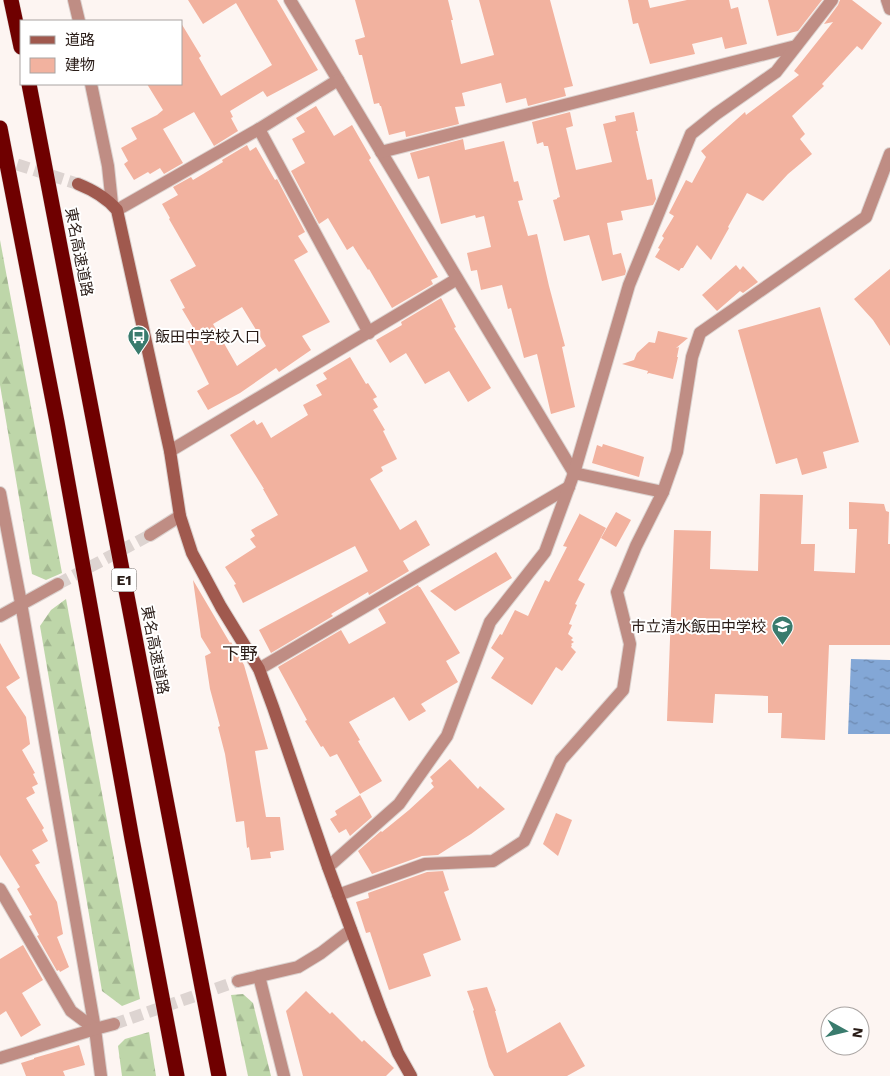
<svg xmlns="http://www.w3.org/2000/svg" width="890" height="1076" font-family="'Work Sans','Noto Sans JP',sans-serif">
<defs>
<pattern id="forest-firs" width="22" height="20" patternUnits="userSpaceOnUse" patternTransform="scale(1.25)"><rect width="22" height="20" fill="#bed6a9"/><path d="M5 1l3.5 6h-7zM16 11l3.5 6h-7z" fill="#a3b791"/></pattern>
<pattern id="water-ripples" width="26" height="14" patternUnits="userSpaceOnUse" patternTransform="scale(1.25)"><rect width="26" height="14" fill="#83a7d6"/><path d="M2 4q2-2 4 0t4 0M15 11q2-2 4 0t4 0" fill="none" stroke="#6b87ad"/></pattern>
</defs>
<rect width="100%" height="100%" fill="#fdf5f2"/>
<g fill="url(#forest-firs)">
<polygon points="0,240 62,573 46,580 32,574 0,385"/>
<polygon points="66,599 140,999 122,1006 102,991 40,626 51,610"/>
<polygon points="243,994 253,1003 271,1076 248,1076 231,995"/>
<polygon points="149,1032 156,1076 122,1076 118,1046 125,1039"/>
</g>
<polygon fill="url(#water-ripples)" points="851,659 890,660 890,734 848,734"/>
<g fill="#f2b29f" fill-rule="evenodd">
<polygon points="188,0 277,0 318,70 267,97 263,91 230,111 233,117 231,118 238,131 214,146 194,112 163,129 183,163 164,174 160,168 150,174 148,172 134,180 124,164 128,161 121,148 137,139 131,128 157,115 163,110 147,84 181,84 181,23 201,56 199,58 221,96 272,65 236,3 203,24"/>
<polygon points="355,0 448,0 453,20 451,20 461,64 494,55 479,0 550,0 573,86 564,88 566,96 528,106 526,98 506,103 501,83 462,93 465,106 455,107 459,124 406,137 405,131 389,135 381,106 380,106 379,103 374,104 362,55 359,55 355,40 365,37"/>
<polygon points="628,0 648,0 650,8 687,0 729,0 731,9 738,7 747,44 725,49 722,37 692,44 695,54 650,64 638,23 633,24"/>
<polygon points="768,0 822,0 798,31 777,36"/>
<polygon points="840,0 852,0 882,23 862,50 857,46 822,84 824,86 792,116 805,134 800,139 812,154 788,174 763,201 747,193 728,227 729,228 711,260 697,245 683,268 681,268 679,271 655,257 660,249 658,248 664,238 662,236 674,216 669,213 686,180 692,183 706,157 701,151 745,112 746,115 799,75 794,71 833,22 824,24 838,5"/>
<polygon points="316,106 334,136 352,125 371,158 369,160 438,277 431,280 433,284 392,308 369,269 368,270 353,246 347,250 328,218 319,224 291,171 305,163 292,139 305,132 296,118"/>
<polygon points="570,112 573,126 566,128 576,170 612,162 603,124 616,121 615,116 634,112 638,131 636,131 647,180 652,179 656,199 653,205 621,211 623,220 607,223 613,255 621,253 626,271 625,275 602,281 589,235 564,241 553,200 557,199 557,198 560,197 548,146 544,146 543,142 537,144 532,122"/>
<polygon points="463,139 465,150 504,141 514,182 518,181 523,200 518,201 528,236 537,234 549,286 565,346 562,347 575,407 551,414 537,354 524,358 511,308 508,309 502,285 481,290 477,270 471,271 467,253 491,247 484,216 476,218 475,215 441,224 429,176 418,179 410,153"/>
<path d="M247,145L250,151L256,147L275,180L277,179L305,232L298,236L308,252L294,260L330,322L302,336L311,350L279,372L276,368L240,393L208,410L197,391L209,384L187,340L197,334L182,309L185,308L170,280L196,266L169,219L170,218L162,204L178,195L173,187L191,177L193,180L223,162L222,160ZM242,307L266,346L237,366L213,324Z"/>
<polygon points="736,265 740,270 743,266 758,282 743,293 740,291 717,311 702,295"/>
<polygon points="890,269 890,346 873,320 854,299"/>
<polygon points="441,298 456,327 454,328 491,388 468,402 449,371 425,384 406,353 390,363 376,340 402,325 401,322"/>
<polygon points="820,307 859,442 823,452 827,468 802,475 797,458 776,464 738,330"/>
<polygon points="658,331 688,338 676,348 679,347 677,357 678,357 673,379 649,373 647,374 648,371 622,364 634,360 637,353 649,342 655,343"/>
<polygon points="350,357 366,384 368,383 377,397 373,399 378,407 373,410 385,430 383,431 397,459 381,467 383,471 370,479 400,530 416,520 430,545 403,561 409,571 369,595 368,592 331,614 333,616 271,653 259,630 368,571 355,546 243,603 234,585 236,584 225,567 256,547 250,539 255,536 251,530 278,515 263,489 264,489 230,435 254,420 257,425 262,422 271,438 308,415 303,405 322,395 316,385 327,379 323,373"/>
<polygon points="603,444 644,457 639,477 592,463 597,445 602,447"/>
<polygon points="760,494 803,495 801,544 815,544 814,571 855,573 857,529 849,529 849,502 884,504 886,511 889,512 888,544 890,544 890,645 829,645 825,740 781,738 782,713 768,713 768,696 715,694 713,723 667,721 674,530 711,531 710,569 758,571"/>
<polygon points="616,512 631,520 616,547 601,538"/>
<polygon points="580,513 580,514 606,528 578,580 585,584 575,604 577,605 569,624 572,625 568,634 573,638 571,640 574,642 571,644 572,645 571,647 576,652 562,671 556,667 532,705 491,678 504,658 491,648 500,634 502,635 515,610 528,616 545,580 549,582 567,547 563,546"/>
<polygon points="496,552 512,578 455,611 430,591"/>
<polygon points="193,580 230,643 231,642 244,665 268,749 255,751 266,817 280,817 284,850 270,852 271,858 251,860 249,847 247,848 244,821 236,822 225,754 218,727 220,726 210,689 205,656 211,653 201,637"/>
<polygon points="418,585 419,587 420,587 460,653 446,661 458,682 421,704 426,711 409,721 394,697 349,722 360,740 358,741 382,781 360,794 337,754 330,757 323,746 321,747 305,721 307,720 278,667 341,630 349,644 386,623 378,609"/>
<polygon points="0,643 20,678 6,687 26,717 30,744 22,750 35,773 33,774 38,784 32,787 35,793 26,798 44,828 42,830 48,841 32,850 40,863 35,865 57,902 63,934 57,937 69,967 60,972 59,970 57,971 37,936 39,935 29,916 32,915 17,889 20,887 0,855"/>
<polygon points="450,759 478,789 480,786 505,809 471,834 438,855 422,856 372,874 358,851 381,831 382,832 409,810 434,787 431,783 433,781 430,777"/>
<polygon points="360,795 372,817 350,836 346,829 339,833 330,819 337,815 335,811"/>
<polygon points="556,813 572,820 558,856 543,844"/>
<polygon points="443,871 449,890 444,892 461,940 423,954 431,976 389,990 370,932 366,933 356,902 369,898 368,893 427,872"/>
<polygon points="23,945 43,980 22,993 41,1025 21,1037 6,1011 0,1015 0,959"/>
<polygon points="487,987 496,1011 495,1011 507,1053 560,1022 585,1066 567,1076 494,1076 489,1067 473,1011 474,1010 467,991"/>
<polygon points="306,991 330,1014 332,1012 362,1042 364,1040 394,1068 386,1076 303,1076 286,1011"/>
<polygon points="79,1045 85,1065 63,1071 65,1076 26,1076 21,1063 34,1059 34,1058"/>
</g>
<g fill="none" stroke-linecap="round" stroke-linejoin="round">
<g stroke="#ddd4d1" stroke-width="12" stroke-dasharray="12 6" stroke-linecap="butt">
<polyline points="58,584 150,535"/>
<polyline points="114,1024 238,981"/>
</g>
<polyline stroke="#ddd4d1" stroke-width="12" stroke-dasharray="12 6" stroke-linecap="butt" points="0,159 78,184"/>
<defs>
<g id="street">
<polyline points="74,0 79,21"/>
<polyline points="290,0 574,473 663,492"/>
<polyline points="887,0 890,9"/>
<polyline points="91,84 108,166 112,204"/>
<polyline points="259,129 369,333"/>
<polyline points="381,152 796,46"/>
<polyline points="117,210 259,129 338,80"/>
<polyline points="170,451 457,279"/>
<polyline points="0,493 21,603 95,1029 101,1076"/>
<polyline points="150,535 180,516"/>
<polyline points="0,616 58,584"/>
<polyline points="259,669 569,487"/>
<polyline points="328,867 399,804 447,736 490,622 545,552 574,473 629,285 691,134 716,114 776,72 832,0"/>
<polyline points="0,889 71,1011 95,1029"/>
<polyline points="338,895 425,864 493,861 524,841 561,760 623,690 630,644 617,592 636,546 663,492 677,452 692,357 700,333 866,217 890,154"/>
<polyline points="259,976 284,1076"/>
<polyline points="238,981 298,967 321,953 351,930"/>
<polyline points="0,1058 95,1029 114,1024"/>
</g>
<path id="secondary" d="M78,184C93,190 106,197 117,210L170,451L180,516L192,553L221,607L259,669L273,707L328,867L381,1011L398,1053L411,1076"/>
<g id="highway">
<polyline points="11,0 21,47"/>
<polyline points="29,84 219,1076"/>
<polyline points="0,128 57,422 132,839 177,1076"/>
</g>
</defs>
<use href="#street" stroke="#dbd2cf" stroke-width="14"/>
<use href="#secondary" stroke="#dbd2cf" stroke-width="14"/>
<use href="#highway" stroke="#dbd2cf" stroke-width="16"/>
<use href="#street" stroke="#bf8d84" stroke-width="12"/>
<use href="#secondary" stroke="#a0594e" stroke-width="12"/>
<use href="#highway" stroke="#6f0000" stroke-width="15"/>
</g>
<defs>
<symbol id="bus-pin" viewBox="-11 -11 22 30"><path d="M0 17L-7.5 6A9.5 9.5 0 1 1 7.5 6Z" fill="#397b6d" stroke="#fff"/><path d="M-5-6H5V4H4V6H2V4H-2V6H-4V4H-5ZM-3.5-4V0h7V-4ZM-3.5 1.2v1.5H-2V1.2ZM2 1.2v1.5H3.5V1.2Z" fill="#fff"/></symbol>
<symbol id="school-pin" viewBox="-11 -11 22 30"><path d="M0 17L-7.5 6A9.5 9.5 0 1 1 7.5 6Z" fill="#397b6d" stroke="#fff"/><path d="M0-5L7-2L0 1L-7-2ZM-4 1L0 2.5L4 1V4Q0 6-4 4Z" fill="#fff"/></symbol>
</defs>
<g fill-rule="evenodd">
<use href="#bus-pin" x="126" y="324" width="25" height="34"/>
<use href="#school-pin" x="770" y="614" width="25" height="34"/>
</g>
<g text-anchor="middle" dominant-baseline="central" stroke-width="4" stroke-linejoin="round" paint-order="stroke">
<rect fill="#fff" stroke="#69605d" stroke-width="1" x="111.5" y="568.5" width="25" height="23" rx="4"/>
<g font-size="14" font-weight="bold" fill="#291c17">
<text x="124" y="580">E1</text>
</g>
<g font-size="15" fill="#291c17" stroke="#fff">
<text transform="translate(79 252) rotate(79)">東名高速道路</text>
<text transform="translate(155 650) rotate(79)">東名高速道路</text>
</g>
<g font-size="15" fill="#291c17" stroke="#fff" text-anchor="start">
<text x="155" y="337">飯田中学校入口</text>
<text x="766" y="627" text-anchor="end">市立清水飯田中学校</text>
</g>
<g font-size="18" fill="#291c17" stroke="#fff">
<text x="240" y="653">下野</text>
</g>
</g>
<rect x="20" y="20" width="162" height="65" fill="#ffffff" stroke="#a9a4a2"/>
<rect x="30" y="36" width="25" height="8" fill="#a0594e" stroke="#a9a4a2"/>
<text x="65" y="45" font-size="15" fill="#291c17">道路</text>
<rect x="30" y="58" width="25" height="15" fill="#f2b29f" stroke="#a9a4a2"/>
<text x="65" y="70" font-size="15" fill="#291c17">建物</text>
<g transform="translate(845 1031) rotate(98)"><circle r="24" fill="#ffffff" stroke="#a9a4a2"/>
<path d="M0-4L9 19L0 12L-9 19Z" fill="#397b6d"/>
<text y="-8" font-size="14" font-weight="bold" text-anchor="middle" fill="#291c17">N</text>
</g>
</svg>
